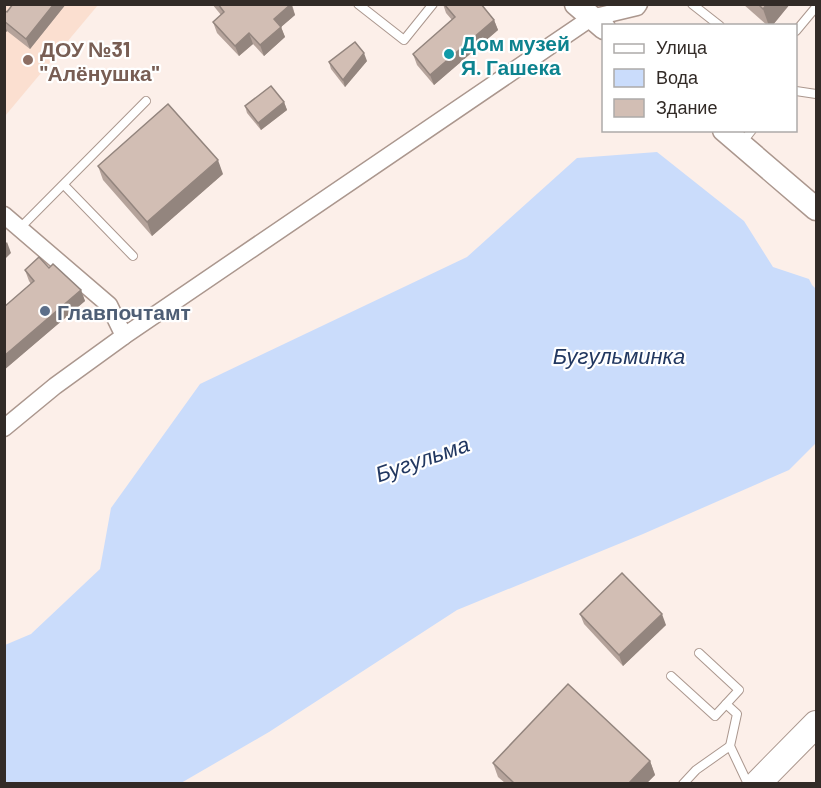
<svg xmlns="http://www.w3.org/2000/svg" width="821" height="788" font-family="Barlow,sans-serif">
<rect width="100%" height="100%" fill="#fcefe9"/>
<polygon fill="#fbdfd0" points="5,5 98,5 5,116"/>
<polygon fill="#cadcfb" points="657,152 744,221 773,267 809,279 812,285 816,289 816,443 789,470 643,534 457,610 269,732 181,783 5,783 5,645 31,634 100,569 111,508 200,384 467,257 577,158"/>
<g fill="none" stroke-linecap="round" stroke-linejoin="round">
<defs>
<g id="lane">
<polyline points="358,4 404,40 433,4"/>
<polyline points="692,4 720,26"/>
<polyline points="796,31 816,7"/>
<polyline points="796,91 816,94"/>
<polyline points="741,144 752,130"/>
<polyline points="64,185 133,256"/>
<polyline points="20,228 146,101"/>
<polyline points="671,676 715,716 739,690 699,653"/>
<polyline points="726,704 737,714 730,746 748,784"/>
<polyline points="683,784 696,770 730,746"/>
</g>
<g id="street">
<polyline points="4,215 109,305 124,336"/>
<polyline points="4,428 55,386 124,336 591,18 637,7 639,4"/>
</g>
<g id="secondary">
<polyline points="576,4 604,28"/>
<polyline points="724,130 816,209"/>
</g>
<polyline id="primary" points="757,784 816,724"/>
</defs>
<use href="#lane" stroke="#ab978e" stroke-width="10"/>
<use href="#street" stroke="#ab978e" stroke-width="19"/>
<use href="#secondary" stroke="#ab978e" stroke-width="25"/>
<use href="#primary" stroke="#ab978e" stroke-width="28"/>
<use href="#lane" stroke="#fff" stroke-width="8"/>
<use href="#street" stroke="#fff" stroke-width="16"/>
<use href="#secondary" stroke="#fff" stroke-width="22"/>
<use href="#primary" stroke="#fff" stroke-width="26"/>
</g>
<g fill="#b5a39b">
<polygon points="66,4 30,49 7,31 4,34 4,10 7,12"/>
<polygon points="212,4 292,4 295,15 281,27 285,37 264,56 253,44 239,56 217,33 213,22 221,15"/>
<polygon points="443,4 481,4 494,20 498,30 434,85 417,65 413,54 452,20 446,13"/>
<polygon points="743,4 790,4 772,26 768,26"/>
<polygon points="367,61 345,87 331,69 329,62"/>
<polygon points="284,102 287,110 261,130 247,113 245,106"/>
<polygon points="98,166 223,174 152,236 103,180"/>
<polygon points="49,268 81,290 85,301 4,370 4,307 31,284 29,281 25,270"/>
<polygon points="580,614 666,625 623,666 584,624"/>
<polygon points="650,761 655,775 647,783 505,783 498,777 493,763"/>
</g>
<g fill="#93857e">
<polygon points="54,4 66,4 30,49 26,39"/>
<polygon points="291,4 295,15 281,27 285,37 264,56 260,45 274,19"/>
<polygon points="767,4 790,4 772,26 769,26 763,9"/>
<polygon points="494,20 498,30 434,85 430,75"/>
<polygon points="4,24 7,31 4,34"/>
<polygon points="249,33 253,44 239,56 235,46"/>
<polygon points="364,53 367,61 345,87 343,80"/>
<polygon points="284,102 287,110 261,130 258,123"/>
<polygon points="218,160 223,174 152,236 147,222"/>
<polygon points="7,242 11,253 4,260 4,245"/>
<polygon points="81,290 85,301 4,370 4,356"/>
<polygon points="662,614 666,625 623,666 619,655"/>
<polygon points="650,761 655,775 647,783 629,783"/>
</g>
<g fill="#d2beb4" stroke="#93857e" stroke-width="1.5">
<polygon points="13,4 54,4 26,39 4,21 4,10 7,12"/>
<polygon points="218,4 291,4 274,19 281,27 260,45 249,33 235,46 213,22 224,12"/>
<polygon points="444,4 481,4 494,20 430,75 413,54 455,17"/>
<polygon points="758,4 767,4 763,9"/>
<polygon points="355,42 364,53 343,80 329,62"/>
<polygon points="271,86 284,102 258,123 245,106"/>
<polygon points="168,104 218,160 147,222 98,166"/>
<polygon points="39,257 49,268 53,264 81,290 4,356 4,307 34,281 25,270"/>
<polygon points="622,573 662,614 619,655 580,614"/>
<polygon points="568,684 650,761 629,783 514,783 493,763"/>
</g>
<circle fill="#0f9aa8" stroke="#fff" stroke-width="2" cx="449" cy="54" r="6"/>
<circle fill="#8d6e63" stroke="#fff" stroke-width="2" cx="28" cy="60" r="6"/>
<circle fill="#5c6f8a" stroke="#fff" stroke-width="2" cx="45" cy="311" r="6"/>
<g text-anchor="middle" dominant-baseline="central" stroke-width="4.5" stroke-linejoin="round" paint-order="stroke">
<g font-size="21" font-weight="bold" fill="#0d838f" stroke="#fff" text-anchor="start">
<text x="461" y="42">Дом музей<tspan x="461" dy="24">Я. Гашека</tspan></text>
</g>
<g font-size="21" font-weight="bold" fill="#785e54" stroke="#fff" text-anchor="start">
<text x="40" y="48">ДОУ №31<tspan x="40" dy="24">"Алёнушка"</tspan></text>
</g>
<g font-size="21" font-weight="bold" fill="#4e5e75" stroke="#fff" text-anchor="start">
<text x="57" y="311">Главпочтамт</text>
</g>
<g font-size="22" font-style="italic" fill="#223861" stroke="#fff">
<text x="619" y="355">Бугульминка</text>
<text transform="translate(422 458) rotate(-19)">Бугульма</text>
</g>
</g>
<rect width="821" height="788" fill="none" stroke="#322b27" stroke-width="12"/>
<rect x="602" y="24" width="195" height="108" fill="#ffffff" stroke="#adaaa9" stroke-width="1.5"/>
<rect x="614" y="44" width="30" height="9" fill="#ffffff" stroke="#adaaa9" stroke-width="1.5"/>
<text x="656" y="54" font-size="18" fill="#322b27">Улица</text>
<rect x="614" y="69" width="30" height="18" fill="#cadcfb" stroke="#adaaa9" stroke-width="1.5"/>
<text x="656" y="84" font-size="18" fill="#322b27">Вода</text>
<rect x="614" y="99" width="30" height="18" fill="#d2beb4" stroke="#adaaa9" stroke-width="1.5"/>
<text x="656" y="114" font-size="18" fill="#322b27">Здание</text>
</svg>
